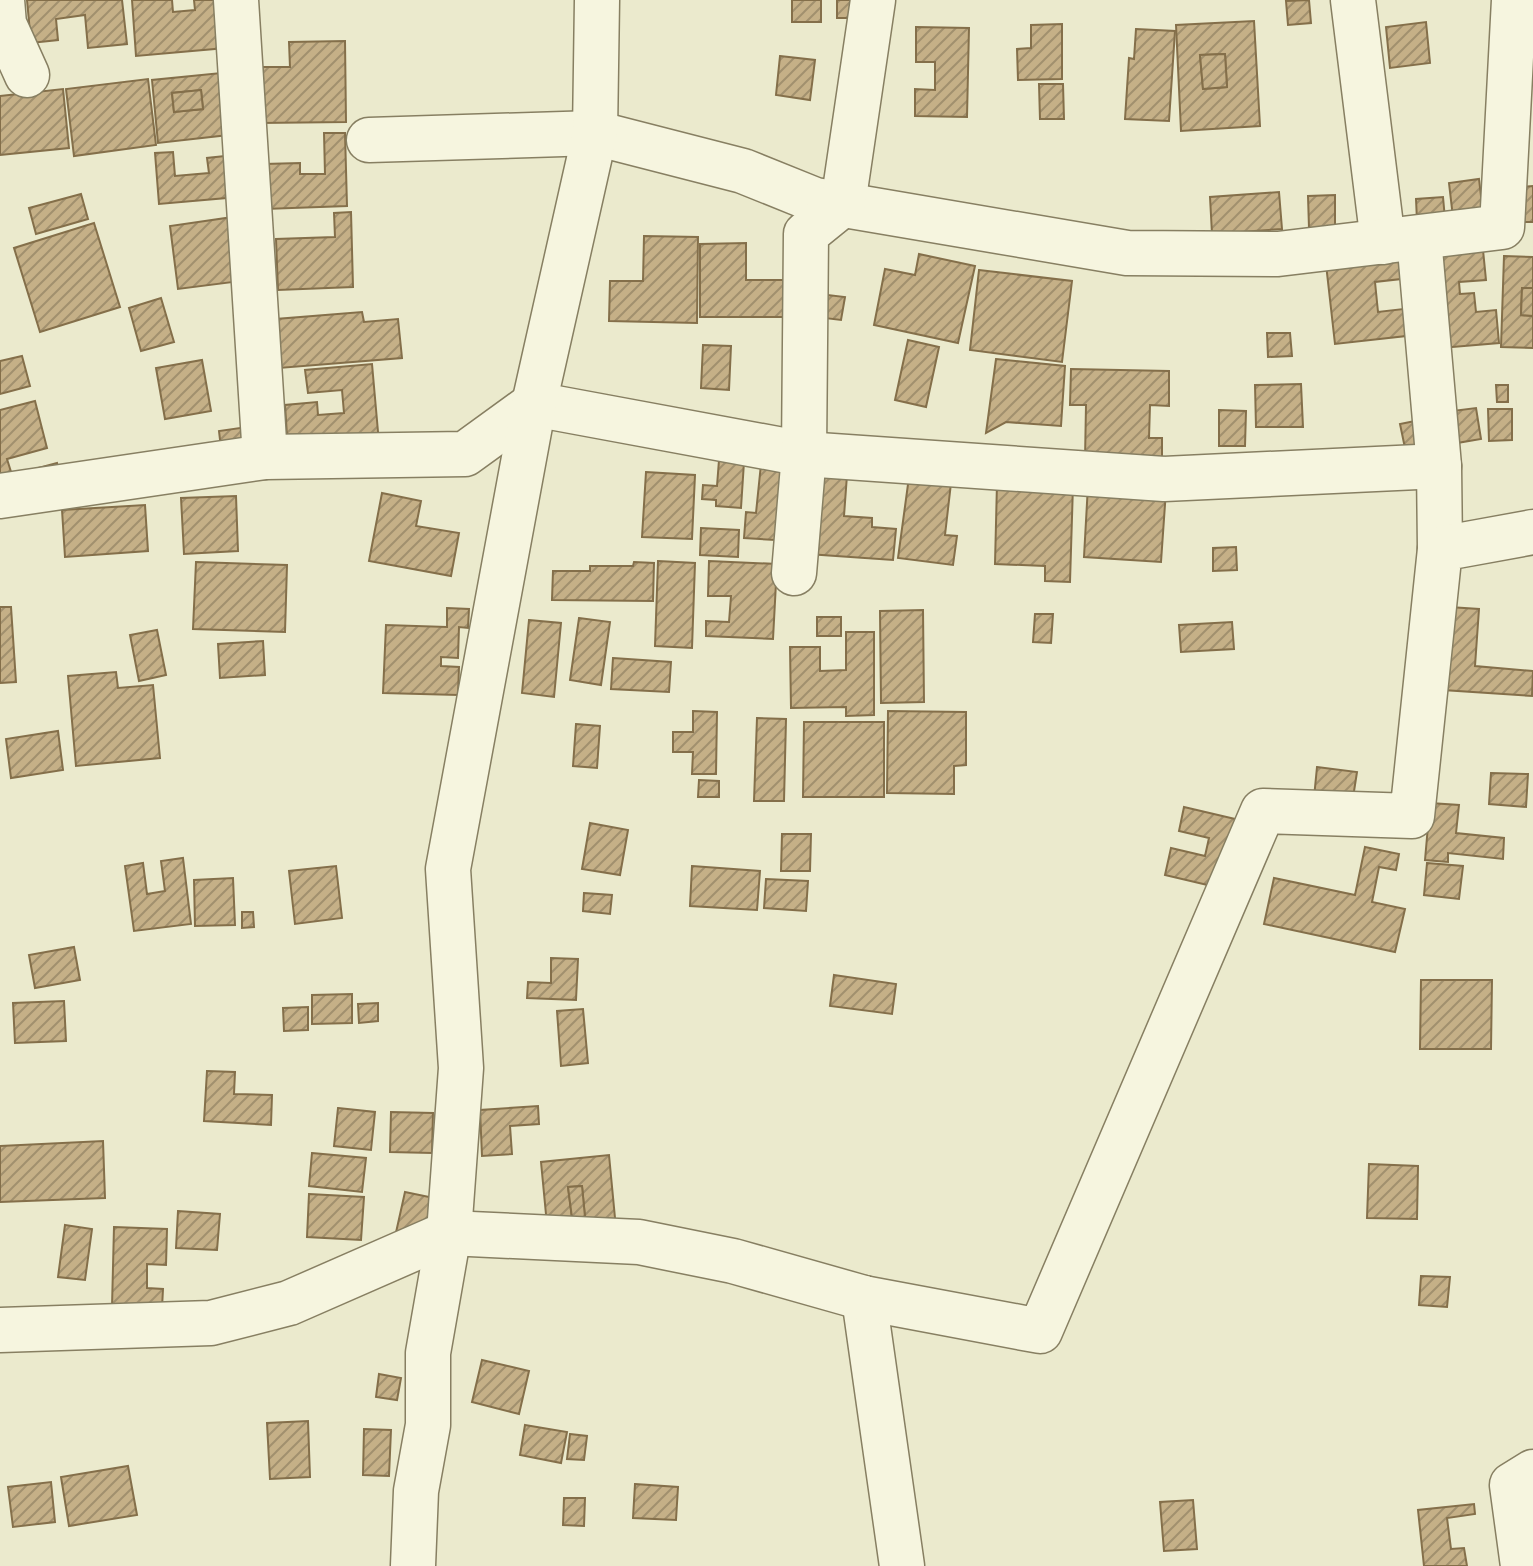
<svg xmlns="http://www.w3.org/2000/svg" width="1533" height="1566" font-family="'Playfair Display',serif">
<defs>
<pattern id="building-hatch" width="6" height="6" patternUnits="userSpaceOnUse" patternTransform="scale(2)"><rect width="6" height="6" fill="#c5b087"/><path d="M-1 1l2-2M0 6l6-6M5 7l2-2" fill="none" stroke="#a1906e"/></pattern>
</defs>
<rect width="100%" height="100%" fill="#ebeacd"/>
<g fill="url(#building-hatch)" stroke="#846f4a" stroke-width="2" fill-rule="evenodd">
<polygon points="27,0 122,0 127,44 88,48 85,15 56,19 58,40 31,43"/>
<polygon points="132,0 172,0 173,12 195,10 194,0 234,0 237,47 136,56"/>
<rect x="792" y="0" width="29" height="22"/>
<rect x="837" y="0" width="28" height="18"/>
<polygon points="1309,0 1311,23 1288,25 1286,1"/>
<path d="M1254,21L1260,126L1181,131L1176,25ZM1225,54L1227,87L1203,89L1200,55Z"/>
<polygon points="1426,22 1430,63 1390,68 1386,27"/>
<polygon points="1062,24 1062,79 1018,80 1017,49 1031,48 1031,25"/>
<polygon points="916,27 969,28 967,117 915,116 915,89 935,90 935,62 916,62"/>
<polygon points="1136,29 1175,31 1169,121 1125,119 1129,58 1134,59"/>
<polygon points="345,41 346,122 260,123 259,67 290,67 289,42"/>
<polygon points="1225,54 1227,87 1203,89 1200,55"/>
<polygon points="780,56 815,60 810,100 776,95"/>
<path d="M231,72L237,134L158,143L152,80ZM201,90L203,109L174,112L172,93Z"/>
<polygon points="148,79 156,145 74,156 66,89"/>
<polygon points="1039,84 1063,84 1064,119 1040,119"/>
<polygon points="63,89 69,148 0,155 0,96"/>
<polygon points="201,90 203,109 174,112 172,93"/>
<polygon points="324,133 345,133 347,206 265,209 264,164 300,163 300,174 325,174"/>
<polygon points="173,152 175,176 209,173 207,158 234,155 238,197 159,204 155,153"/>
<polygon points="1479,179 1484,222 1454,226 1449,183"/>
<polygon points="1533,186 1533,222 1521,222 1519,187"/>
<polygon points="1279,192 1282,229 1212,234 1210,197"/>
<polygon points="81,194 88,219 36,234 29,208"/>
<polygon points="1335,195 1335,227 1309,228 1308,196"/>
<polygon points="1443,197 1445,219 1417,221 1416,199"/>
<polygon points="351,212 353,287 278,290 276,239 335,237 334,213"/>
<polygon points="233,217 241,281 178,289 170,226"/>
<polygon points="94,223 120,307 40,332 14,248"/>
<polygon points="644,236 698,237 697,323 609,321 610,281 643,281"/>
<polygon points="746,243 746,280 788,280 788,317 700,317 700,244"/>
<polygon points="1483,250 1486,280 1459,282 1460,294 1474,293 1476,312 1496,310 1499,343 1441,348 1433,253"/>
<polygon points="919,254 975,266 958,343 874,325 885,269 915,275"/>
<polygon points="1407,254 1410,278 1375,282 1378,312 1412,308 1415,335 1335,344 1326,264"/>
<polygon points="1504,256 1533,257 1533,288 1522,288 1521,315 1533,316 1533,348 1501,347"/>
<polygon points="979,270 1072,281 1062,362 970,350"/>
<polygon points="1522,288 1533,288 1533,316 1521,315"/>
<polygon points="819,294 845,297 841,320 816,317"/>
<polygon points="161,298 174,342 141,351 129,308"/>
<polygon points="362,312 364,322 398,319 402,358 279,368 276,319"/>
<polygon points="1267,333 1290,333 1292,356 1268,357"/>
<polygon points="908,340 939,347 926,407 895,400"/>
<polygon points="703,345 731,346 729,390 701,388"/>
<polygon points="22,356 30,386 0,394 0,361"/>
<polygon points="996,359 1065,366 1061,426 1006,422 986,433"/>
<polygon points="202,360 211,411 165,419 156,368"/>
<polygon points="372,364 379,443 288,451 285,405 317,402 318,415 344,413 342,390 308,393 305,370"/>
<polygon points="1071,369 1169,371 1169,406 1150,405 1149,438 1162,438 1162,461 1085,460 1086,405 1070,405"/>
<polygon points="1301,384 1303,427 1256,427 1255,385"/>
<polygon points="1496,385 1508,385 1508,402 1497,402"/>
<polygon points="35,401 47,448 7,459 12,475 57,463 63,489 0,506 0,410"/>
<polygon points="1476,408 1481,439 1457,443 1452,411"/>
<polygon points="1488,409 1512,409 1512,440 1489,441"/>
<polygon points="1219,410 1246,411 1245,446 1219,446"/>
<polygon points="1425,419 1430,443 1405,448 1400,424"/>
<polygon points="254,426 223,465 219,431"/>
<polygon points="719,460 744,462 741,508 716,506 716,500 702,499 703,485 717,486"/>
<polygon points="761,464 782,466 775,540 744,538 746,512 756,513"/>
<polygon points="646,472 695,475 692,539 642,537"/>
<polygon points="815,473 847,475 844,516 872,518 872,527 896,529 893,560 808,554"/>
<polygon points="909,477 951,483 945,535 957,536 953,565 898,558"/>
<polygon points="997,483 1073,485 1070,582 1045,581 1045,566 995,564"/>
<polygon points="1088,485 1166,490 1161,562 1084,557"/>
<polygon points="382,493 421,501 416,526 459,533 451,576 369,561"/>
<polygon points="236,496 238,551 184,554 181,498"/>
<polygon points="145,505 148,551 65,557 62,510"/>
<polygon points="701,528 739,530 738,557 700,555"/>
<polygon points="1236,547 1237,570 1213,571 1213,548"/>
<polygon points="658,561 695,563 692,648 655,646"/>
<polygon points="709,561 777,564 773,639 706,636 706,621 729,622 731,596 708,596"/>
<polygon points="196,562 287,565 285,632 193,629"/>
<polygon points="634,562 654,563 653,601 552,600 553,571 590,571 590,566 633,566"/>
<polygon points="0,607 11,607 16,682 0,683"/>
<polygon points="1449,607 1479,609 1475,666 1533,671 1532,696 1443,690"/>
<polygon points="447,608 469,609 468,628 459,627 458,658 441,657 441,666 459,667 458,695 383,693 386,625 447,627"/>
<polygon points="923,610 924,702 881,703 880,611"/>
<polygon points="1035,614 1053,614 1051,643 1033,642"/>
<rect x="817" y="617" width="24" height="19"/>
<polygon points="579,618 610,622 601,685 570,680"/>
<polygon points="529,620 561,623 554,697 522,693"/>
<polygon points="1232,622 1234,649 1181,652 1179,625"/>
<polygon points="157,630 166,675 139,681 130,635"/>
<polygon points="846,632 874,632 874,715 846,716 846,707 791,708 790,647 820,647 820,671 846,670"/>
<polygon points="263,641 265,675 220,678 218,644"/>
<polygon points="613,658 671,662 669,692 611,689"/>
<polygon points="116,672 118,688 153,685 160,758 76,766 68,676"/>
<polygon points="693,711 717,712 716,774 692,774 693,752 673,752 673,732 693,732"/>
<polygon points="888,711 966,712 966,765 954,766 954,794 887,793"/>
<polygon points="757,718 786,719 784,801 754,801"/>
<polygon points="804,722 884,722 884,797 803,797"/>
<polygon points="576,724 600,726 597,768 573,766"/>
<polygon points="58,731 63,770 11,778 6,739"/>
<polygon points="1317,767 1357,772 1352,804 1314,798"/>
<polygon points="1491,773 1528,774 1526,807 1489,804"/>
<polygon points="699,780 719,781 719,797 698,797"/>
<polygon points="1430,803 1459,805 1456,833 1504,838 1503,859 1448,853 1448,862 1425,860"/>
<polygon points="1184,807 1248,822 1233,891 1165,875 1171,848 1205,856 1209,838 1179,831"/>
<polygon points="590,823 628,830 620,875 582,869"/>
<polygon points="782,834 811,834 810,871 781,871"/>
<polygon points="1365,847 1399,854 1396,870 1379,867 1372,902 1405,909 1395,952 1264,924 1274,878 1355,895"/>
<polygon points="183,858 191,924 134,931 125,866 143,863 147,894 165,891 161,861"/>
<polygon points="1427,863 1463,866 1459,899 1424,895"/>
<polygon points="336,866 342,918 295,924 289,871"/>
<polygon points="692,866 760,871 757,910 690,906"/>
<polygon points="233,878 235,925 195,926 194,880"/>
<polygon points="766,879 808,881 806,911 764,908"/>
<polygon points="584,893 612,895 610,914 583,911"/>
<polygon points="242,912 253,912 254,927 242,928"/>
<polygon points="74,947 80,980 35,988 29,955"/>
<polygon points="551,958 578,959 576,1000 527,998 528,982 551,983"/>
<polygon points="834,975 896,984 892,1014 830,1006"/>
<polygon points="1421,980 1492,980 1491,1049 1420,1049"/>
<polygon points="352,994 352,1023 312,1024 312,995"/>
<polygon points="64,1001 66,1041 15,1043 13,1003"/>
<polygon points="378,1003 378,1021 359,1023 358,1004"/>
<polygon points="308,1007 308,1030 284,1031 283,1008"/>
<polygon points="583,1009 588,1063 561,1066 557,1011"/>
<polygon points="207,1071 235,1072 234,1094 272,1095 271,1125 204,1121"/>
<polygon points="538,1106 539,1124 510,1126 512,1154 482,1156 480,1110"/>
<polygon points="338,1108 375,1112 371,1150 334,1146"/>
<polygon points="391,1112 433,1113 432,1153 390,1152"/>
<polygon points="103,1141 105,1198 0,1202 0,1146"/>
<polygon points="312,1153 366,1158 362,1192 309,1186"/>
<path d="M609,1155L617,1239L549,1246L541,1162ZM582,1186L585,1217L572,1218L568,1187Z"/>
<polygon points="1369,1164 1418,1166 1417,1219 1367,1218"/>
<polygon points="582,1186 585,1217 572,1218 568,1187"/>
<polygon points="405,1192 434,1198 423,1252 393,1246"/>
<polygon points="309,1194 364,1197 361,1240 307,1237"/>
<polygon points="178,1211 220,1214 217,1250 176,1248"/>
<polygon points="65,1225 92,1229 85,1280 58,1277"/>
<polygon points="114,1227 167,1229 166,1265 147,1264 147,1288 163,1289 162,1308 112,1307"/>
<polygon points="1421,1276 1450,1277 1447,1307 1419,1305"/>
<polygon points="482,1360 529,1371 519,1414 472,1402"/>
<polygon points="379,1374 401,1378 397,1400 376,1397"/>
<polygon points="308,1421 310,1477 270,1479 267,1423"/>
<polygon points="525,1425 567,1432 561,1463 520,1455"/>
<polygon points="364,1429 391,1430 389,1476 363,1475"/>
<polygon points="570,1434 587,1436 584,1460 567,1459"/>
<polygon points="128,1466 137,1515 69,1526 61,1477"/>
<polygon points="51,1482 55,1522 13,1527 8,1487"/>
<polygon points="635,1484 678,1487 676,1520 633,1518"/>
<polygon points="564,1498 585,1498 584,1526 563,1525"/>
<polygon points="1193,1500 1197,1549 1164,1551 1160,1502"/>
<polygon points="1474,1504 1475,1514 1447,1518 1451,1549 1464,1548 1467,1566 1424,1566 1418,1510"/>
</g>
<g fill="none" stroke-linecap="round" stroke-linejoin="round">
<defs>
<g id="minor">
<polyline points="2,0 4,24 27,75"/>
<polyline points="236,0 265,457"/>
<polyline points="1353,0 1383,242"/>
<polyline points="369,140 595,133 743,171 815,200 1127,253 1278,254 1502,227 1514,0"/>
<polyline points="1419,238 1439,466 1440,549"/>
<polyline points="0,496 265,457 465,454 534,404 804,454 1164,479 1439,466"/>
<polyline points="794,573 804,454 806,234 843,204 873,0"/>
<polyline points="864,1298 902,1566"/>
<polyline points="0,1330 211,1323 289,1303 449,1233 639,1242 733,1261 864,1298 1040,1331 1263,811 1412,816 1440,549 1533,532"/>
<polyline points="413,1566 416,1491 428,1425 428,1353 449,1233 461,1068 448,869 534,404 595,133 597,0"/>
<polyline points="1523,1566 1512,1485 1533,1472"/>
</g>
</defs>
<use href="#minor" stroke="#877f62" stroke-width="47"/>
<use href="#minor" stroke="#f6f5df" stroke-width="44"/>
</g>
</svg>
